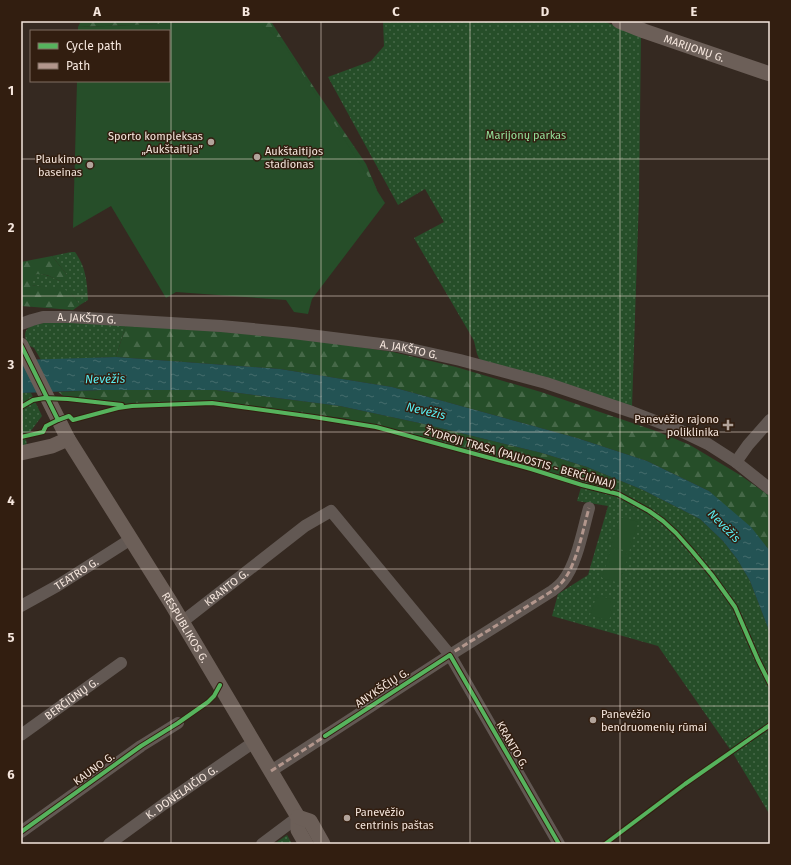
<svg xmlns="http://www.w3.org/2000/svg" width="791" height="865" font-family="'Fira Sans',sans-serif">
<defs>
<pattern id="grass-dots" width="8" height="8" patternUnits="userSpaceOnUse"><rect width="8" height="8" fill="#264e29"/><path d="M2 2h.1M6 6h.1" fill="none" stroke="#466848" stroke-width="1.8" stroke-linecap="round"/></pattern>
<pattern id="forest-firs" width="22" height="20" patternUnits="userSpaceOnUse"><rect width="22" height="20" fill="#264e29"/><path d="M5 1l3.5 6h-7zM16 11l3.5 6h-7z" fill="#466848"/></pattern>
<pattern id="water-ripples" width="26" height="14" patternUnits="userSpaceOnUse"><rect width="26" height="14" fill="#235354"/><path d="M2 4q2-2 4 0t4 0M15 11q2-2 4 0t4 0" fill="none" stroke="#446c6c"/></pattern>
</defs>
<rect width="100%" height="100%" fill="#352921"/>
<g fill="url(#grass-dots)">
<polygon points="383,21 603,21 641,36 639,198 632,407 480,360 477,354 474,341 469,332 414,238 444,222 425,189 398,205 328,77 371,61 384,46"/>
<path d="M71,252H75C86,267 87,282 88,300L80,305L72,294L32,285V276C41,271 51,277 60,281L67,275L52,256Z"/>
<path d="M51,322L126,325L116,357L41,360L34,348L28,345C18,325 36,324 51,322Z"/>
<polygon points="21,393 31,393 42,416 30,432 25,434 27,445 21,446"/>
<polygon points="587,467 643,490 700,519 723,541 737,559 750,581 770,633 770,815 734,755 658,646 552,616 558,594 588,575 608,506 577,501"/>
<polygon points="287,835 292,844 274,844"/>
</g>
<g fill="url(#forest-firs)">
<polygon points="81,21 160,21 160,24 78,27"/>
<polygon points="238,21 266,21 272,23 313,86 366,164 377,190 374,190"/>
<polygon points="52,256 67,275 67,280 60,281 47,275 37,274 32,277 32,285 43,287 62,288 72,294 80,305 73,310 21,306 21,262"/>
<polygon points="126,325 192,329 312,340 393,352 456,367 541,392 656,431 690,445 740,475 767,494 770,496 770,551 766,546 709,491 647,461 577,438 392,387 280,369 116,357"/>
<polygon points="101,390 216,390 340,406 424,424 542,453 587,467 583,482 530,466 401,431 342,418 212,403 132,406 68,399 58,392"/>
</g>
<g fill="#264e29">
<polygon points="160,21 172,21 172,23 204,21 254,21 267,29 285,46 385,203 312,299 308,314 294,312 286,300 176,292 166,298 111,206 73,228 77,81 169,81 169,31 78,31 78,27 159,24"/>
<polygon points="620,517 638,522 629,552 611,546"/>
<polygon points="611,548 629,554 620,583 602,578"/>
<polygon points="597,595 615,600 609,621 590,615"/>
</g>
<polygon fill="url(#water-ripples)" points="116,357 280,369 392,387 577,438 647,461 709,491 751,527 770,551 770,633 750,581 737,559 723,541 700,519 643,490 587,467 542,453 424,424 340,406 216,390 101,390 21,393 21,360"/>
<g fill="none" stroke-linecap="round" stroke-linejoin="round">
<g stroke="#625853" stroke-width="12">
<path id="s1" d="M21,324L32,320L43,317H70L221,326L293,333L397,346L460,360L546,383L632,412L679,430L708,444L736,462L765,485L770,489"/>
<polyline points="736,462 748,445 770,420"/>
<path id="s2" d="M21,606L57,586L131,539"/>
<path id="s3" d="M182,622L305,526L331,511L450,655L559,844"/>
<path id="s4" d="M21,735L121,663"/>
<path d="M271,771L450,655L552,591C556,588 560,585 563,581C577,564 583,529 589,508"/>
<polyline points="21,832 141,746 178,723"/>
<path id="s5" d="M109,844L164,804L254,742"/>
<polyline points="262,844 298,817"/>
</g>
<g stroke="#6c5f58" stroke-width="15">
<path id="s6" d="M619,21L644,31L770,74"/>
<path id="s7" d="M21,345L68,439L171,603L298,817V830L306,844"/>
<polyline points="21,453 52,446 68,439"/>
<polyline points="298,817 310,821 323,844"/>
</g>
<g stroke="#b2968c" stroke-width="3" stroke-dasharray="6 3" stroke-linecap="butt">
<path d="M447,656L552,591C556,588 560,585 563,581C577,564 583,529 589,508"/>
<polyline points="271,771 327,735"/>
</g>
<defs>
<g id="cycleway">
<polyline points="21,345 58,420"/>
<polyline points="21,407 33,400 44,398 68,399 122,405"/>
<polyline points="21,437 43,432 46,426 58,420 69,416 73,420 118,408 132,406 212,403 314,417 376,427 531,469 582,485 618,494 649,511 663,521 676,533 692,551 712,575 735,607 758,660 770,684"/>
<polyline points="325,736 450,655 559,844"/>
<polyline points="21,832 141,746 178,723 208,702 214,696 220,685"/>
<polyline points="605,844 685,784 770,725"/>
</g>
</defs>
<use href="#cycleway" stroke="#321e10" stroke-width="6"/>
<use href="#cycleway" stroke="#56b35d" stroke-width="4"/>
</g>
<path fill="none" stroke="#f5e6dd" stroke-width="1" stroke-opacity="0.55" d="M171,21V844M321,21V844M470,21V844M620,21V844M21,159H770M21,296H770M21,432H770M21,569H770M21,706H770"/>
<g fill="#b2a49b" stroke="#321e10" stroke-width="1.5">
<circle cx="211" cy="142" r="4"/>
<circle cx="257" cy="157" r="4"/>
<circle cx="90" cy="165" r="4"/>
<path d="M726 419h4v4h4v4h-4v4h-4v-4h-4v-4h4z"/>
<circle cx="593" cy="720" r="4"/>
<circle cx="347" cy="818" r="4"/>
</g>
<g text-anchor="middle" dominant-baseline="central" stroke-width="3" stroke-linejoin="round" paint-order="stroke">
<g font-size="11" fill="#f5e6dd" stroke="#321e10">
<text stroke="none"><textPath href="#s6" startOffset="80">MARIJONŲ G.</textPath></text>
<text stroke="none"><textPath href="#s1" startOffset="67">A. JAKŠTO G.</textPath></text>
<text stroke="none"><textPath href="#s1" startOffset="391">A. JAKŠTO G.</textPath></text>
<text transform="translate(520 458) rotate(16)">ŽYDROJI TRASA (PAJUOSTIS - BERČIŪNAI)</text>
<text stroke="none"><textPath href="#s2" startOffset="64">TEATRO G.</textPath></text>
<text stroke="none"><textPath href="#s3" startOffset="56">KRANTO G.</textPath></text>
<text stroke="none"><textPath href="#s7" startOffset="327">RESPUBLIKOS G.</textPath></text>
<text transform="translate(382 688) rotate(-33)">ANYKŠČIŲ G.</text>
<text stroke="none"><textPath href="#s4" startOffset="62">BERČIŪNŲ G.</textPath></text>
<text transform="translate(512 745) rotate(60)">KRANTO G.</text>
<text transform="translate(94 769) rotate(-36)">KAUNO G.</text>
<text stroke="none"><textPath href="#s5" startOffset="89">K. DONELAIČIO G.</textPath></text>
</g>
<g font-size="11" fill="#96e39c" stroke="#321e10">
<text x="526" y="135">Marijonų parkas</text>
</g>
<g font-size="11" fill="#f5e6dd" stroke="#321e10" text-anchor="end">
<text x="203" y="136">Sporto kompleksas<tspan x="203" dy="13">„Aukštaitija”</tspan></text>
<text x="265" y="151" text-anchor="start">Aukštaitijos<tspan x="265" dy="13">stadionas</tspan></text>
<text x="82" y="159">Plaukimo<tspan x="82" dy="13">baseinas</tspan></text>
<text x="719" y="419">Panevėžio rajono<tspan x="719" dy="13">poliklinika</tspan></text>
<text x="601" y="714" text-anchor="start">Panevėžio<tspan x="601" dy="13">bendruomenių rūmai</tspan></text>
<text x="355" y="812" text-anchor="start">Panevėžio<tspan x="355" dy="13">centrinis paštas</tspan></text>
</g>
<g font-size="12" font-style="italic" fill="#58edf1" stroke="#321e10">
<text transform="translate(105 379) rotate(-1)">Nevėžis</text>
<text transform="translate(426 411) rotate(13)">Nevėžis</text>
<text transform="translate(724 526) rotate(45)">Nevėžis</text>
</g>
</g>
<rect width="791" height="865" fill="none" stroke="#321e10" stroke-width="44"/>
<rect x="30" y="30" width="140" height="52" fill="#321e10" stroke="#806e62"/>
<rect x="38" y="43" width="20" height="6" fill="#56b35d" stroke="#806e62"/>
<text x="66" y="50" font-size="12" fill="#f5e6dd">Cycle path</text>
<rect x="38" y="63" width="20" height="6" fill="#b2968c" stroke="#806e62"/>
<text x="66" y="70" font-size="12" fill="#f5e6dd">Path</text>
<rect x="22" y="22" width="747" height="821" fill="none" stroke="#f5e6dd" stroke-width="1.5"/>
<g font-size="13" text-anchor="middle" font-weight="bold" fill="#f5e6dd">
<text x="97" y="16">A</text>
<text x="246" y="16">B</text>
<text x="396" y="16">C</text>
<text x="545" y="16">D</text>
<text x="694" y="16">E</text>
<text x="11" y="95">1</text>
<text x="11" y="232">2</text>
<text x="11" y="369">3</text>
<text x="11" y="505">4</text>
<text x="11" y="642">5</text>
<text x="11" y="779">6</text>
</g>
</svg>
